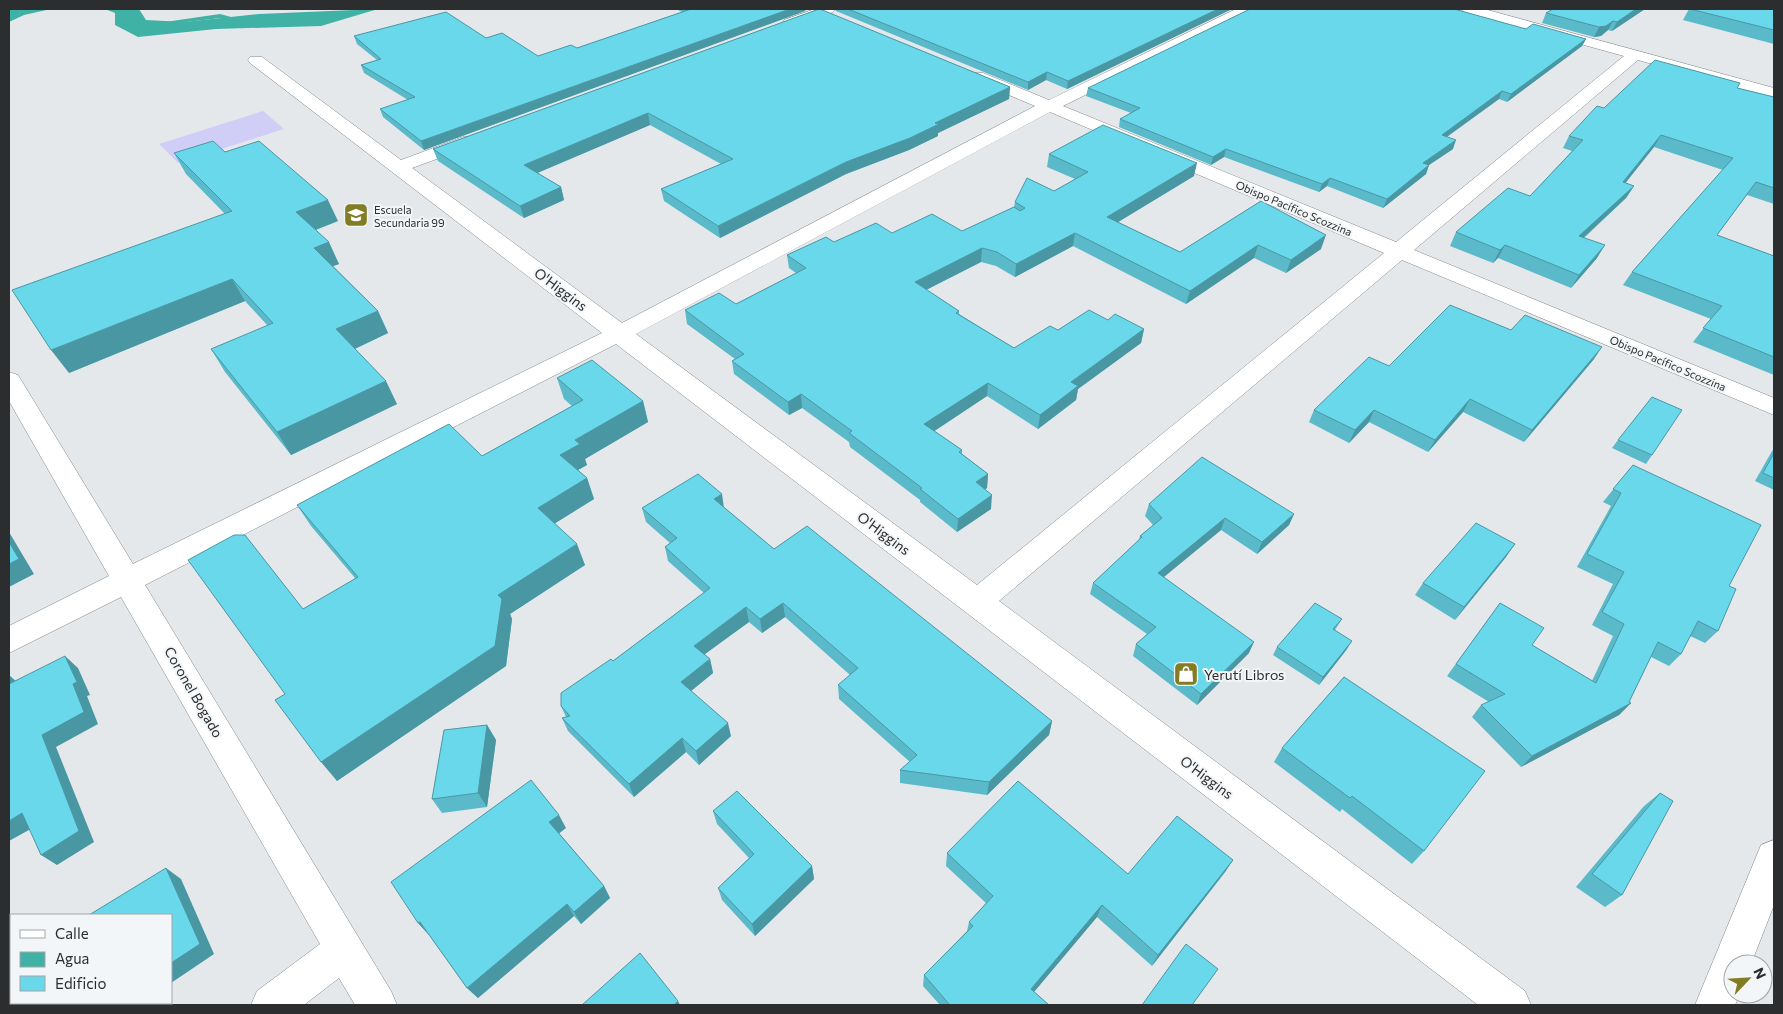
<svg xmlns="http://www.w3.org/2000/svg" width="1783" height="1014" font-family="Commissioner,sans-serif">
<rect width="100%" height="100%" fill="#e5e8eb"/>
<polygon fill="#d0cdf7" points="263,111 284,129 178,163 159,144"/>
<g fill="#40b2a5">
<polygon points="12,9 51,9 24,15 9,22 9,10"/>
<polygon points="105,9 139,9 146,20 184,22 259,14 378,9 321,26 216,29 138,37 115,25 115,13"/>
</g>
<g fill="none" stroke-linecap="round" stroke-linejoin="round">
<polygon fill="#40b2a5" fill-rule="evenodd" points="220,14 246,21 243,23 220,18 161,25 158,23"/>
<defs>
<g id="street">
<polygon points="815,9 835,9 833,12 794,26 784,26 782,23 784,20"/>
<path d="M1236,9H1254L1252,12L1063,106L1396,242L1624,56L1464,12L1462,9H1484L1774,88V98L1638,60L1414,250L1774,398V415L1402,260L999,601L1525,991L1531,1005H1478L616,344L145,585L391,991L397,1005H355L339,978L304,1005H251L257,991L320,944L121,597L9,653V626L109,576L9,401V372L18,375L133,564L602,333L250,63L248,60L250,57H262L401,160L463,137H475L478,141L475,145L412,168L622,323L1035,106L971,79L969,76L971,73H983L1049,100ZM1050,112L1384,253L977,585L636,334Z"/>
<polygon points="1774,840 1774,905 1751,964 1733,964 1733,994 1740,994 1735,1005 1695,1005 1761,845"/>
</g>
</defs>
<use href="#street" stroke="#848789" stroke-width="1"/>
<use href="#street" fill="#fff" fill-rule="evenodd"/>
</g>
<g fill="#5bbaca">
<polygon points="676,9 806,9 805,11 424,150 383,117 380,109 408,100 364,73 361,65 377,60 357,44 354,36 486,38 538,56 577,48 682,12"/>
<polygon points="819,9 1010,87 1009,99 938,133 938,136 909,150 846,174 720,238 664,201 661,189 721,164 650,125 537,173 561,187 564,200 524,218 438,161 433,149"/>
<polygon points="835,9 1232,9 1067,89 1046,80 1028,90 836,11"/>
<polygon points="1553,9 1645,9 1612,31 1608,30 1601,36 1594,37 1542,23 1546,13"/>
<polygon points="1689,9 1774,9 1774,44 1683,20"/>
<polygon points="1526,29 1586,39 1582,46 1507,102 1499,99 1447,137 1453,149 1429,165 1426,174 1383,208 1327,186 1319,192 1224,157 1211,165 1119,127 1120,119 1131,113 1086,96 1088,88"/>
<polygon points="1738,88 1774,97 1774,204 1747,195 1717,235 1774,256 1774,375 1693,342 1711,319 1623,285 1632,272 1723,170 1654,147 1625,183 1634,186 1626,198 1584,238 1597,258 1571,288 1498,258 1493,263 1450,246 1456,232 1530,196 1572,151 1563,148 1569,136 1604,108"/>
<polygon points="225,152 338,221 316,230 339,264 333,266 378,311 388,333 355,349 397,404 291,455 225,372 211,349 268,326 245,301 69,373 225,214 186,174 174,153"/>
<polygon points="1049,154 1194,176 1118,222 1180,252 1261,201 1321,249 1286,273 1254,258 1186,304 1073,246 1015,277 996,266 981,262 926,290 959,311 959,314 1014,348 1058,330 1108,320 1144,329 1141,343 1078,389 1076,400 1038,429 987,396 934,431 962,450 962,454 988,474 987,488 985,489 991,509 957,532 920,502 920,500 850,447 849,442 802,408 789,415 734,374 732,361 735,359 687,324 685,310 736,304 796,273 789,268 787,255 834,242 892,233 962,231 1014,207 1015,202 1054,191 1075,179 1047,167"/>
<polygon points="1511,330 1594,359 1524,442 1463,412 1428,452 1369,422 1349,443 1309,422 1314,410 1389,366"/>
<polygon points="557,378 643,401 648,422 585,459 587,465 578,470 587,478 594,499 555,523 585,565 510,614 512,619 506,666 337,781 285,694 355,578 311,526 297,505 482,456 572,406 564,399"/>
<polygon points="1618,440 1652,455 1646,464 1612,448"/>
<polygon points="1774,449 1774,490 1755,481 1772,451"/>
<polygon points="1633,465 1729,586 1718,631 1705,643 1690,636 1681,654 1669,666 1651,657 1629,702 1631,703 1619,715 1521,767 1472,717 1481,705 1489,702 1447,676 1500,603 1532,645 1592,681 1613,636 1592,625 1613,584 1577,567 1611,506 1603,502"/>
<polygon points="1149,504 1294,514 1289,525 1257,554 1221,530 1164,577 1249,653 1197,705 1133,656 1136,644 1147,634 1090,594 1093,583 1139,540 1140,536 1153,525 1145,516"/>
<polygon points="642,508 724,508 774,549 1052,721 1049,735 987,795 900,783 900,770 910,762 839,699 838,685 850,675 785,617 762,633 749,622 704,654 710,659 713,673 691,691 731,736 699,765 686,752 634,797 568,731 562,718 566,717 561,706 613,661 704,593 668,561 665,547 670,543 646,522"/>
<polygon points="1506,557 1455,620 1415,595 1423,583"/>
<polygon points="1342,619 1335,630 1347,649 1319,685 1273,655 1277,647"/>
<polygon points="1344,677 1424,851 1412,864 1342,809 1340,812 1274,762 1282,748"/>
<polygon points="487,725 496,740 487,807 442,813 432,799"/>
<polygon points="1660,793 1622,895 1605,907 1576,887 1644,806"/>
<polygon points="713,811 812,866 814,879 755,936 722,900 718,888 749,858 717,824"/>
<polygon points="566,828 559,833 604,886 610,898 581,924 574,916 478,998 467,988 429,935 418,923"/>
<polygon points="947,853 1128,874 1233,860 1225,872 1152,966 1097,917 1034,992 1049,1005 940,1005 923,986 924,975 967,931 969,922 986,903 946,866"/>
</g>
<g fill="#4a97a4">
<polygon points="790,9 806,9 805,11 424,150 421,141"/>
<polygon points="1218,9 1232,9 1067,89 1068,81"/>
<polygon points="1636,9 1645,9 1612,31 1617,22"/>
<polygon points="1613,21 1608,30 1601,36 1594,37 1599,27"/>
<polygon points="1586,39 1582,46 1507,102 1511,94"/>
<polygon points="1047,72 1046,80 1028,90 1028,82"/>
<polygon points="1010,87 1009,99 938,133 938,136 909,150 846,174 720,238 718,226 846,162 935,123"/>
<polygon points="1502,91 1499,99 1438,143 1442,135"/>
<polygon points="648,113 650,125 528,177 524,165"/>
<polygon points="1661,135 1654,147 1616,195 1623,182"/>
<polygon points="1456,140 1453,149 1420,171 1423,163"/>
<polygon points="1226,149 1224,157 1211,165 1213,157"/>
<polygon points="1197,163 1194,176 1105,230 1107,217"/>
<polygon points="1429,165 1426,174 1383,208 1387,199"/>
<polygon points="1330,178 1327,186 1319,192 1322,184"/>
<polygon points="1634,186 1626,198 1571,249 1579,236"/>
<polygon points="561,187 564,200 524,218 520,206"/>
<polygon points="328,200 338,221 307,233 296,212"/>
<polygon points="1075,233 1073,246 1015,277 1016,264"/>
<polygon points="1326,235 1321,249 1286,273 1291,260"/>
<polygon points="329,242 339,264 325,269 314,248"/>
<polygon points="1258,245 1254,258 1186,304 1190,291"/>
<polygon points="1505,245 1498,258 1493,263 1500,250"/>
<polygon points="1605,245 1597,258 1571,288 1579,275"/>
<polygon points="982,248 981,262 914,296 915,282"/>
<polygon points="232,279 245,301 69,373 51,350"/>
<polygon points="378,311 388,333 348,352 336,329"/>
<polygon points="1144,329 1141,343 1078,389 1076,400 1038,429 1040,415 1071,382"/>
<polygon points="1602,347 1594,359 1524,442 1532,430"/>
<polygon points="386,381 397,404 291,455 277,432"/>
<polygon points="988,383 987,396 924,438 924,424"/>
<polygon points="801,394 802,408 789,415 788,402"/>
<polygon points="1470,399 1463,412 1428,452 1435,440"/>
<polygon points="643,401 648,422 585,459 587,465 567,476 560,455 575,440"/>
<polygon points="1374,410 1369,422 1349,443 1355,430"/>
<polygon points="988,474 987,488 975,496 976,482"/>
<polygon points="587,478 594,499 546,529 538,508"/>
<polygon points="722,494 724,508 714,499"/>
<polygon points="992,495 991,509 957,532 958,519"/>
<polygon points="1294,514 1289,525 1257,554 1262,542"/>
<polygon points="1225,518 1221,530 1154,585 1158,573"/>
<polygon points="9,532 34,574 9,587"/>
<polygon points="577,544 585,565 510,614 512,619 506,666 337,781 321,762 498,595"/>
<polygon points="1515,544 1506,557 1455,620 1464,607"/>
<polygon points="783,603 785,617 762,633 760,619"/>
<polygon points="746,607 749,622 697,660 694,646"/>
<polygon points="1352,641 1347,649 1319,685 1323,677"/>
<polygon points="1254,642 1249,653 1197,705 1201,694"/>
<polygon points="65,656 78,668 90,695 87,696 98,724 56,747 94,842 57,865 41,855 42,735 73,684"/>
<polygon points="710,659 713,673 685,696 681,682"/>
<polygon points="9,675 18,683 24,696 9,683"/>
<polygon points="1631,703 1619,715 1521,767 1532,756"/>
<polygon points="1052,721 1049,735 987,795 989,782"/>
<polygon points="728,723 731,736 699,765 696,751"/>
<polygon points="487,725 496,740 487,807 478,793"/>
<polygon points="682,738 686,752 634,797 629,784"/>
<polygon points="22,813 38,825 9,841 9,821"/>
<polygon points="559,815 566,828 557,835 549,822"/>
<polygon points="1233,860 1225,872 1152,966 1158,955"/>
<polygon points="812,866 814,879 755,936 752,924"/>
<polygon points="166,868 181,879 214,954 171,983 171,963"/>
<polygon points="604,886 610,898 581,924 574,912"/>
<polygon points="567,904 574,916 478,998 467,988"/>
<polygon points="1102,905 1097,917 1028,999 1031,989"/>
<polygon points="420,922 429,935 418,923"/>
<polygon points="9,975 11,976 11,995 9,997"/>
<polygon points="678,1001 680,1005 674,1005"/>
<polygon points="111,1003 142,1003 139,1005 108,1005"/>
</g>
<g fill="#6ad8eb" stroke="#4a97a4">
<polygon points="691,9 790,9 421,141 380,109 415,97 361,65 381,59 354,36 446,12 486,38 502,33 538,56 571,45 577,48"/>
<polygon points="819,9 820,9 1010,87 935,123 939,124 910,138 846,162 718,226 661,189 733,159 648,113 524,165 561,187 520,206 433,149"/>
<polygon points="848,9 1218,9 1068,81 1047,72 1028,82"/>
<polygon points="1250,9 1454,9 1526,29 1533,24 1586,39 1511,94 1502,91 1442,135 1456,140 1423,163 1429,165 1387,199 1330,178 1322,184 1226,149 1213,157 1120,119 1140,108 1088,88"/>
<polygon points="1553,9 1636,9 1617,22 1613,21 1606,26 1599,27 1546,13"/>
<polygon points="1690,9 1774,9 1774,30"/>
<polygon points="1655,60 1740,83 1737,88 1774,97 1774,188 1756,182 1717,235 1774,256 1774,357 1703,328 1722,306 1632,272 1733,158 1661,135 1623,182 1634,186 1579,236 1605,245 1579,275 1505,245 1500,250 1456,232 1508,188 1530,196 1583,140 1569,136 1597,106 1604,108"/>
<polygon points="1103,125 1197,163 1107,217 1180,252 1261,201 1326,235 1291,260 1258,245 1190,291 1075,233 1016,264 997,252 982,248 915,282 959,311 956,313 1014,348 1050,326 1058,330 1089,310 1108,320 1115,314 1144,329 1071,382 1078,386 1040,415 988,383 924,424 962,450 959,452 988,474 976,482 992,495 958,519 920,489 922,488 849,433 852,431 801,394 788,402 732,361 744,354 685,310 719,293 736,304 806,268 787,255 826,237 834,242 876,223 892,233 932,214 962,231 1014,207 1020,211 1025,208 1015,202 1027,178 1054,191 1088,172 1049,154"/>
<polygon points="213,141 225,152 259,141 328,200 296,212 329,242 314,248 378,311 336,329 386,381 277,432 211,349 273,323 232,279 51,350 12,290 232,211 174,153"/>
<polygon points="1450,305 1511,330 1525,315 1602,347 1532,430 1470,399 1435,440 1374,410 1355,430 1314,410 1369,357 1389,366"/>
<polygon points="592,360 643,401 575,440 580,444 560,455 587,478 538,508 577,544 498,595 502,599 495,646 321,762 275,700 285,694 188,560 234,535 245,535 303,609 358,577 297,505 449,424 482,456 583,400 557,378"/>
<polygon points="1652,397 1682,410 1652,455 1618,440"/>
<polygon points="1774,453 1774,478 1763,473"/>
<polygon points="1202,457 1294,514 1262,542 1225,518 1158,573 1254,642 1201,694 1136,644 1156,627 1093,583 1142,537 1140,536 1162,518 1149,504"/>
<polygon points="1633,465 1761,525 1729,586 1736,589 1718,631 1698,621 1681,654 1658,642 1629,702 1631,703 1532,756 1481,705 1505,694 1456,664 1500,603 1544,628 1532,645 1596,683 1624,624 1602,612 1624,572 1587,554 1621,493 1613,489"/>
<polygon points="698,474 722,494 714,499 774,549 807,526 1052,721 989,782 900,770 917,755 838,685 858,668 783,603 760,619 746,607 694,646 710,659 681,682 728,723 696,751 682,738 629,784 562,718 570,716 561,706 561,693 611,659 613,661 710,588 665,547 677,538 642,508"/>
<polygon points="1476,523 1515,544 1464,607 1423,583"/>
<polygon points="9,542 19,559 9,564"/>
<polygon points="1315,603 1342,619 1333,629 1352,641 1323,677 1277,647"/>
<polygon points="65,656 77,682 73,684 84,712 42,735 79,831 41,855 22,813 9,821 9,683 9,684"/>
<polygon points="1344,677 1485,771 1424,851 1352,796 1350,798 1282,748"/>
<polygon points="487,725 478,793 432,799 444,730"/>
<polygon points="531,780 559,815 549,822 604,886 574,912 567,904 467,988 420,922 418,923 391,882"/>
<polygon points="1018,781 1128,874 1177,816 1233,860 1158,955 1102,905 1031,989 1049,1005 950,1005 924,975 973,926 969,922 993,896 947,853"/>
<polygon points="737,791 812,866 752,924 718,888 754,854 713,811"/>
<polygon points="1660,793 1673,801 1622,895 1592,874"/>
<polygon points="166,868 200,944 171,963 171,915 89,915"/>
<polygon points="11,936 11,984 9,975 9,938"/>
<polygon points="1186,944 1218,969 1192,1005 1142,1005"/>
<polygon points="640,953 678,1001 674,1005 582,1005"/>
<polygon points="17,1003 111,1003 108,1005 17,1005"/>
</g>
<defs>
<symbol id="school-square" viewBox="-11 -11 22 22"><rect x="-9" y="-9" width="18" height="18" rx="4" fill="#827c23" stroke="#f2f6f8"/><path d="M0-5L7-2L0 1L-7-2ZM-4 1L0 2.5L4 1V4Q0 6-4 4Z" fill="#fff"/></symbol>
<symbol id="shop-square" viewBox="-11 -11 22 22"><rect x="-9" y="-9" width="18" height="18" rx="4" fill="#827c23" stroke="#f2f6f8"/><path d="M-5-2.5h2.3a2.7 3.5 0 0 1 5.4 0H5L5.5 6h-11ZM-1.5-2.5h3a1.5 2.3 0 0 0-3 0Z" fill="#fff"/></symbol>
</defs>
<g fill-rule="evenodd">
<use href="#school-square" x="342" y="201" width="28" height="28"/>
<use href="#shop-square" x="1172" y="660" width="28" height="28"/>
</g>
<g text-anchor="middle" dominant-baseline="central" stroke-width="4" stroke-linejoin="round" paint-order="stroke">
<g font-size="11" fill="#2c2d2e" stroke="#f2f6f8">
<text transform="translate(1294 208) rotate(23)">Obispo Pacífico Scozzina</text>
<text transform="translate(1668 363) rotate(23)">Obispo Pacífico Scozzina</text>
</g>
<g font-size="11" fill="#2c2d2e" stroke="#f2f6f8" text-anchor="start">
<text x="374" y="209">Escuela<tspan x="374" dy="13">Secundaria 99</tspan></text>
</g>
<g font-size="14" fill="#2c2d2e" stroke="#f2f6f8">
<text transform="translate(561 289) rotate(37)">O'Higgins</text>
<text transform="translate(884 533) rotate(37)">O'Higgins</text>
<text transform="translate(194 692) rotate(60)">Coronel Bogado</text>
<text transform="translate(1207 777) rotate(37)">O'Higgins</text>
</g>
<g font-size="14" fill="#2c2d2e" stroke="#f2f6f8" text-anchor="start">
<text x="1204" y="674">Yerutí Libros</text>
</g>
</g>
<rect width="1783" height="1014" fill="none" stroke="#2c2d2e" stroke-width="20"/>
<rect x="10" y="914" width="162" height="90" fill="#f2f6f8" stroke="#a3a6a7"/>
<rect x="20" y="930" width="25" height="8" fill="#ffffff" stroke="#a3a6a7"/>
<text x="55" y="939" font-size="15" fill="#2c2d2e">Calle</text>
<rect x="20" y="952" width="25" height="15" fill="#40b2a5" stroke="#a3a6a7"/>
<text x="55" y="964" font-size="15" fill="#2c2d2e">Agua</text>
<rect x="20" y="976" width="25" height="15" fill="#6ad8eb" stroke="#a3a6a7"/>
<text x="55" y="989" font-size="15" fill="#2c2d2e">Edificio</text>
<g transform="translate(1748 979) rotate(65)"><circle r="24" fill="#f2f6f8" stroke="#a3a6a7"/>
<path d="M0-4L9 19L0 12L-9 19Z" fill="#827c23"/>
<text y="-8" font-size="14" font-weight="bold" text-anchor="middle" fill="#2c2d2e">N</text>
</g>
</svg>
